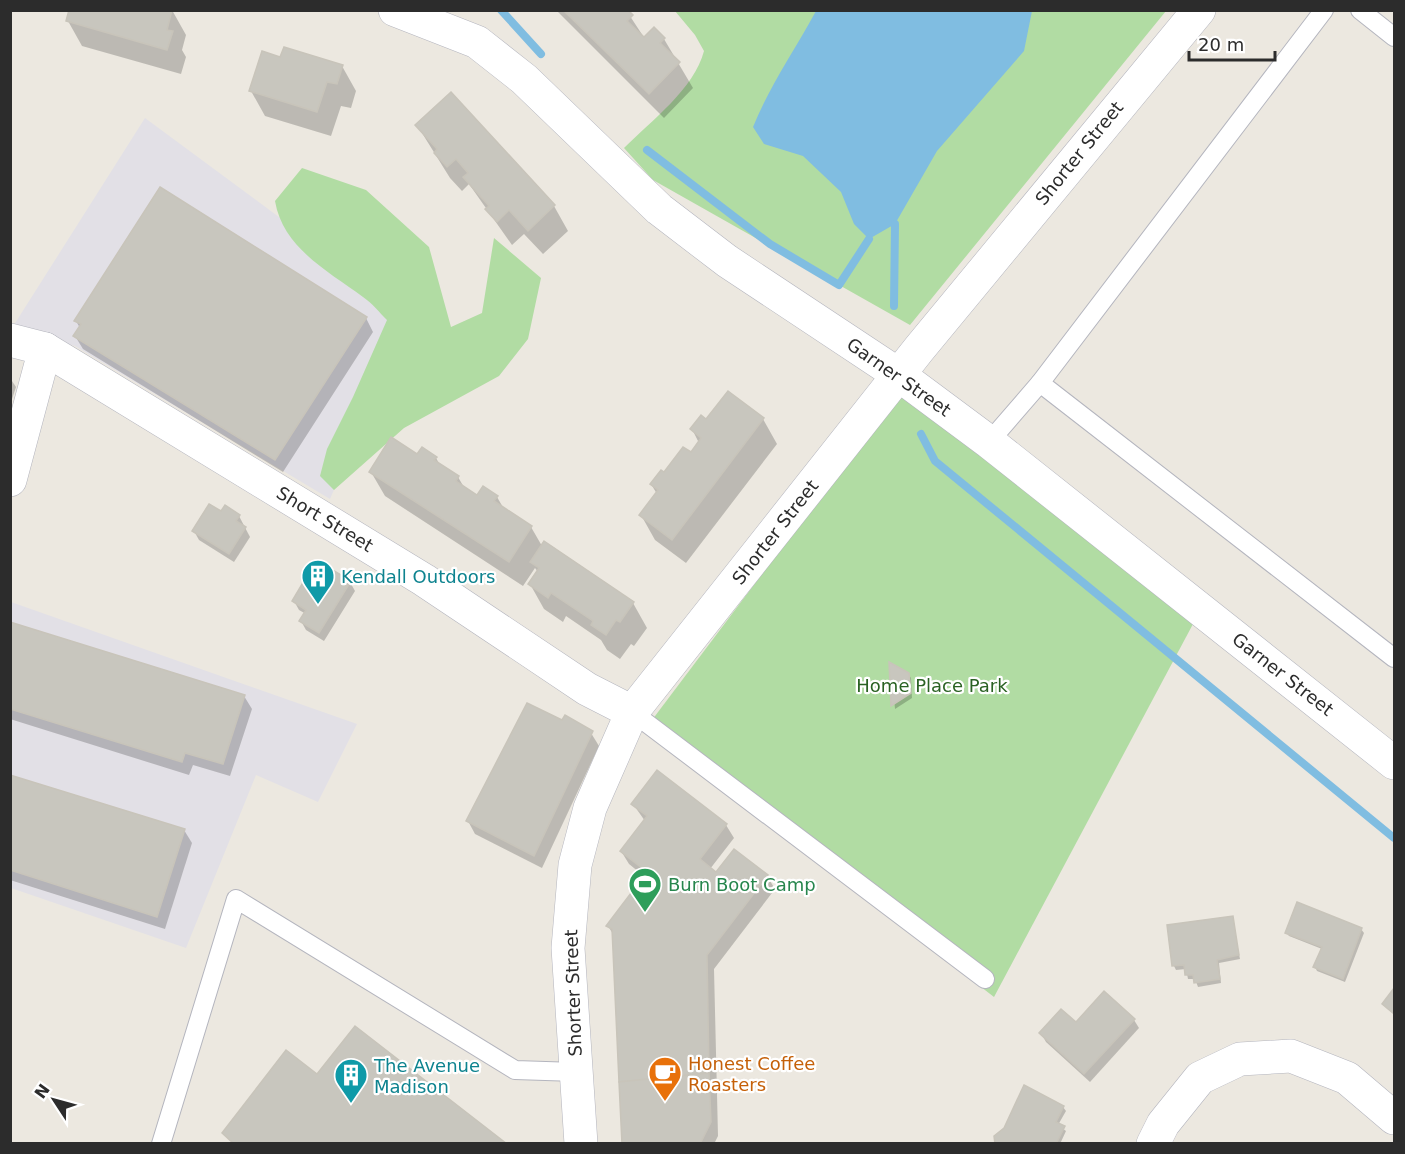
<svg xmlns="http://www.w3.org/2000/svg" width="1405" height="1154" font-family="'DejaVu Sans',sans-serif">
<rect width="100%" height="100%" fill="#ece8e0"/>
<g fill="#e2e0e6">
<polygon points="145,118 410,314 330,499 75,346 12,328"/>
<polygon points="11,602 357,724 318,802 256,775 186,948 11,888"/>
</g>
<g fill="#b1dca3">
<path d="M675,11H1166L910,325L653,180L624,148C651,121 694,89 704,51L695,35Z"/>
<path d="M302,168L366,190L429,247L451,327L482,313L494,238L541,278L528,339L499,376L404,428L334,490L320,476L327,449L353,397L387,320C379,312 372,303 363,297C328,271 283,248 275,201Z"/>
<polygon points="914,384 1201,609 994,997 646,728 895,398"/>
</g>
<path fill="#80bde1" d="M816,11H1032L1024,51L937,151L895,224L869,239L854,224L841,192L803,156L764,144L753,127C770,85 795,50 816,11Z"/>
<g fill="#0003">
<polygon points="71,10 172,10 186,35 182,50 186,57 181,74 82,46 68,21"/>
<polygon points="556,10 626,10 645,39 664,39 693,88 664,118"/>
<polygon points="281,59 342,66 356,91 351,108 341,106 331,136 265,116 251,91"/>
<polygon points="451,94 554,206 568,231 543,254 524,234 512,245 469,184 462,191 450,178 417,125"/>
<polygon points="366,318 373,332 283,472 83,349 75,336 80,328 76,321"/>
<polygon points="10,378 16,387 10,405"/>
<polygon points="763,419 777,444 686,563 655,540 641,515 657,494 651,484 691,454 699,443 692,429 706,421"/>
<polygon points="417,456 436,458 440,465 458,477 465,489 477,497 497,497 504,509 531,527 542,546 633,603 647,628 634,646 631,644 620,659 607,650 601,640 566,616 563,622 544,609 530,584 538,572 535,568 523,586 385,496 371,472"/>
<polygon points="221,513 239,516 250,537 234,562 199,540 194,531"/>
<polygon points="326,579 350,582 355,591 324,641 306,630 301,621 306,614 299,610 294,601"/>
<polygon points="10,623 244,696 252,709 230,776 193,765 189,775 10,719"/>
<polygon points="891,664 908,674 911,678 912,698 895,709"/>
<polygon points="591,733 599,746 542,868 475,834 468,821"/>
<polygon points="10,777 184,830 192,843 165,929 10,880"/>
<polygon points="633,804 726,825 734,838 710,869 716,874 767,876 775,889 714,969 718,1136 714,1144 623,1144 613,934 608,926 645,877 629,864 621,851 645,821"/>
<polygon points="1232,918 1240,959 1219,963 1221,983 1198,987 1195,979 1188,979 1186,969 1176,970 1174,966"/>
<polygon points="1361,929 1364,933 1345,982 1317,971 1315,967 1322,949 1289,936 1286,932"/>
<polygon points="1134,1020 1139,1028 1090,1082 1046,1042 1041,1033 1076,1024"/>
<polygon points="1063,1107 1066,1111 1058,1125 1066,1131 1060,1144 996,1144"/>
</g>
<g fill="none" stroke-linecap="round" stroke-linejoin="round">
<g stroke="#80bde1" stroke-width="8">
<polyline points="501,10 541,54"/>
<polyline points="647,150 770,244 839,285 869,239"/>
<polyline points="894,306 895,224"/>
<polyline points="921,434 935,461 1394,838"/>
</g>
</g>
<g fill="#c8c6be" stroke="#c8c4ba" stroke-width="1.5">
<polygon points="69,10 172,10 167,30 173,31 167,50 66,21"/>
<polygon points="563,10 628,10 633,15 627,21 644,37 654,27 665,38 660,43 680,62 649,94"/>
<polygon points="284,47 343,65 337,84 327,82 317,112 249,91 262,51 280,57"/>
<polygon points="451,92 555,205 528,231 509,210 497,222 485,209 489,206 463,177 468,173 456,159 447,167 434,153 437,149 415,125"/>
<polygon points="160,187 367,317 275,460 73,336 81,324 74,321"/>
<polygon points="728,391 764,418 672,540 639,515 658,490 650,484 661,470 664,472 683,447 691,452 701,438 690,429 701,415 706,419"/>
<polygon points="391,437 417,454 422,447 437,457 434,460 459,476 456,481 477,495 483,486 498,496 494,501 532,526 509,562 369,472"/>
<polygon points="209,504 221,511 225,505 240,515 236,521 246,527 229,554 192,531"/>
<polygon points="544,541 634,602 620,622 616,620 606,635 591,625 593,621 551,593 548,598 528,584 539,568 530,562"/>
<polygon points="311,569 325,577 331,569 351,581 319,633 299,621 306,610 292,601"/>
<polygon points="10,622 245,695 223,764 185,753 182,762 10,709"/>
<polygon points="889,662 909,673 911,693 891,706"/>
<polygon points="527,703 562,720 565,715 593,731 534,856 466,821"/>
<polygon points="657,770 727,824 700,859 716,872 734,849 768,875 707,955 709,1073 619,1082 612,929 606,926 647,872 620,851 647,816 631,804"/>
<polygon points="10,775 185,829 157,917 10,870"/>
<polygon points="1297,902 1362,928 1343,979 1313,967 1322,947 1285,933"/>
<polygon points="1233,916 1239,955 1217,960 1220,979 1194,983 1193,975 1185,975 1184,965 1172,966 1167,925"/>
<polygon points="1394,988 1394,1014 1382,1004"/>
<polygon points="1104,991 1135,1019 1084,1074 1039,1033 1061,1009 1076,1022"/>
<polygon points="355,1026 507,1144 234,1144 222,1133 286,1050 317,1074"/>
<polygon points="709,1073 711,1122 700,1144 622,1144 619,1082"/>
<polygon points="1024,1085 1064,1106 1056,1122 1065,1126 1056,1144 995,1144 994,1136 1004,1128"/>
</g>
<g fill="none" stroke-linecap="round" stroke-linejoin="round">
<defs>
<g id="service">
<polyline points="1324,10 1040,383 1394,658"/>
<polyline points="1360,10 1394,37"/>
<polyline points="989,442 1040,383"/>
<polyline points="632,712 985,979"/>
<polyline points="161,1144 236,899 515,1070 576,1072"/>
</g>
<g id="minor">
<polyline points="395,10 477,42 524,79 659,209 727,261 899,375"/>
<polyline points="10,340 45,349 424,580 587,689 632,712"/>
<polyline points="10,480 45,349"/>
<polyline points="1153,1144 1163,1124 1200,1078 1240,1059 1291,1056 1347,1078 1394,1118"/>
</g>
<g id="tertiary">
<polyline points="899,375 989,442 1394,763"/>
<polyline points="581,1144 568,948 575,865 590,808 632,712 919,349 1199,10"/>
</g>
</defs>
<use href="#service" stroke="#b4b5be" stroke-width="20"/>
<use href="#minor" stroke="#b4b5be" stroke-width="34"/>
<use href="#tertiary" stroke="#b4b5be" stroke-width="34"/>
<use href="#service" stroke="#fff" stroke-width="18"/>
<use href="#minor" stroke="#fff" stroke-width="33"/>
<use href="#tertiary" stroke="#fff" stroke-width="33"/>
</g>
<defs>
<symbol id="building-pin" viewBox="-11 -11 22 30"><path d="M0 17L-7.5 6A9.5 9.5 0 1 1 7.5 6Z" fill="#0f9aa8" stroke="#fff"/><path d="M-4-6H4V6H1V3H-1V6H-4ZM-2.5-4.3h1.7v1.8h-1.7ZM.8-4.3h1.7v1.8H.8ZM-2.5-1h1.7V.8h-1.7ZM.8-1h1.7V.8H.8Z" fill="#fff"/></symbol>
<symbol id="stadium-pin" viewBox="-11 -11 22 30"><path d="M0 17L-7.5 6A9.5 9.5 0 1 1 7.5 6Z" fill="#2e9e5b" stroke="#fff"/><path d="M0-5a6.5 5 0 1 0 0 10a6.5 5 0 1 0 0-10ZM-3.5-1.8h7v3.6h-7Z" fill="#fff"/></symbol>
<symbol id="cafe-pin" viewBox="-11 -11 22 30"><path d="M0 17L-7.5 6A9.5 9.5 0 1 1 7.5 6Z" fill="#e8710a" stroke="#fff"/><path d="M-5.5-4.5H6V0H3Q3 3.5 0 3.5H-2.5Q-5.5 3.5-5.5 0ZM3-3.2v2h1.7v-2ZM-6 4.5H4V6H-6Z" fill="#fff"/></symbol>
</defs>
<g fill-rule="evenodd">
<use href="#building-pin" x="299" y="557" width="38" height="52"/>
<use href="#stadium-pin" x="626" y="865" width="38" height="52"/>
<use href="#cafe-pin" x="646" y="1054" width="38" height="52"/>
<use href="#building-pin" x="332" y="1056" width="38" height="52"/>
</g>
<g text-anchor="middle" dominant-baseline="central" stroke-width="4.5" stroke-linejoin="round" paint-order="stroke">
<g font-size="18" fill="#2c2c2c" stroke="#fff">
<text transform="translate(1079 153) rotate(-51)">Shorter Street</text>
<text transform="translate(899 377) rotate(35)">Garner Street</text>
<text transform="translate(325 519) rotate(31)">Short Street</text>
<text transform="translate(775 532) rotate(-52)">Shorter Street</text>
<text transform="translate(1283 674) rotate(38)">Garner Street</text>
<text transform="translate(573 993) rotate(-92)">Shorter Street</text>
</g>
<g font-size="18" fill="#0d838f" stroke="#fff" text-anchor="start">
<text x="341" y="576">Kendall Outdoors</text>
<text x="374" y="1065">The Avenue<tspan x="374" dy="21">Madison</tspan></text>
</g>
<g font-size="18" fill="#2a6223" stroke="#fff">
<text x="932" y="685">Home Place Park</text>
</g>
<g font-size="18" fill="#27864d" stroke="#fff" text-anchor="start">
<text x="668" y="884">Burn Boot Camp</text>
</g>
<g font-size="18" fill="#c56008" stroke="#fff" text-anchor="start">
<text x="688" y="1063">Honest Coffee<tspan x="688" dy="21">Roasters</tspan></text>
</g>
</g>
<rect width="1405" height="1154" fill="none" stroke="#2c2c2c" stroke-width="24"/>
<g transform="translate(54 1100) rotate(306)" stroke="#ffffff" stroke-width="4.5" paint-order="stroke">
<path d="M0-4.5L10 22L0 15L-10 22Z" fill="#2c2c2c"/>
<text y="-9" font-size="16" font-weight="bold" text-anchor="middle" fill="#2c2c2c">N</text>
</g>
<path d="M1189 51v9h86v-9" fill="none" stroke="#2c2c2c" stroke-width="3"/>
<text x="1198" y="51" font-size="18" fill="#2c2c2c" stroke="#ffffff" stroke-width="4.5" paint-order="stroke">20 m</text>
</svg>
